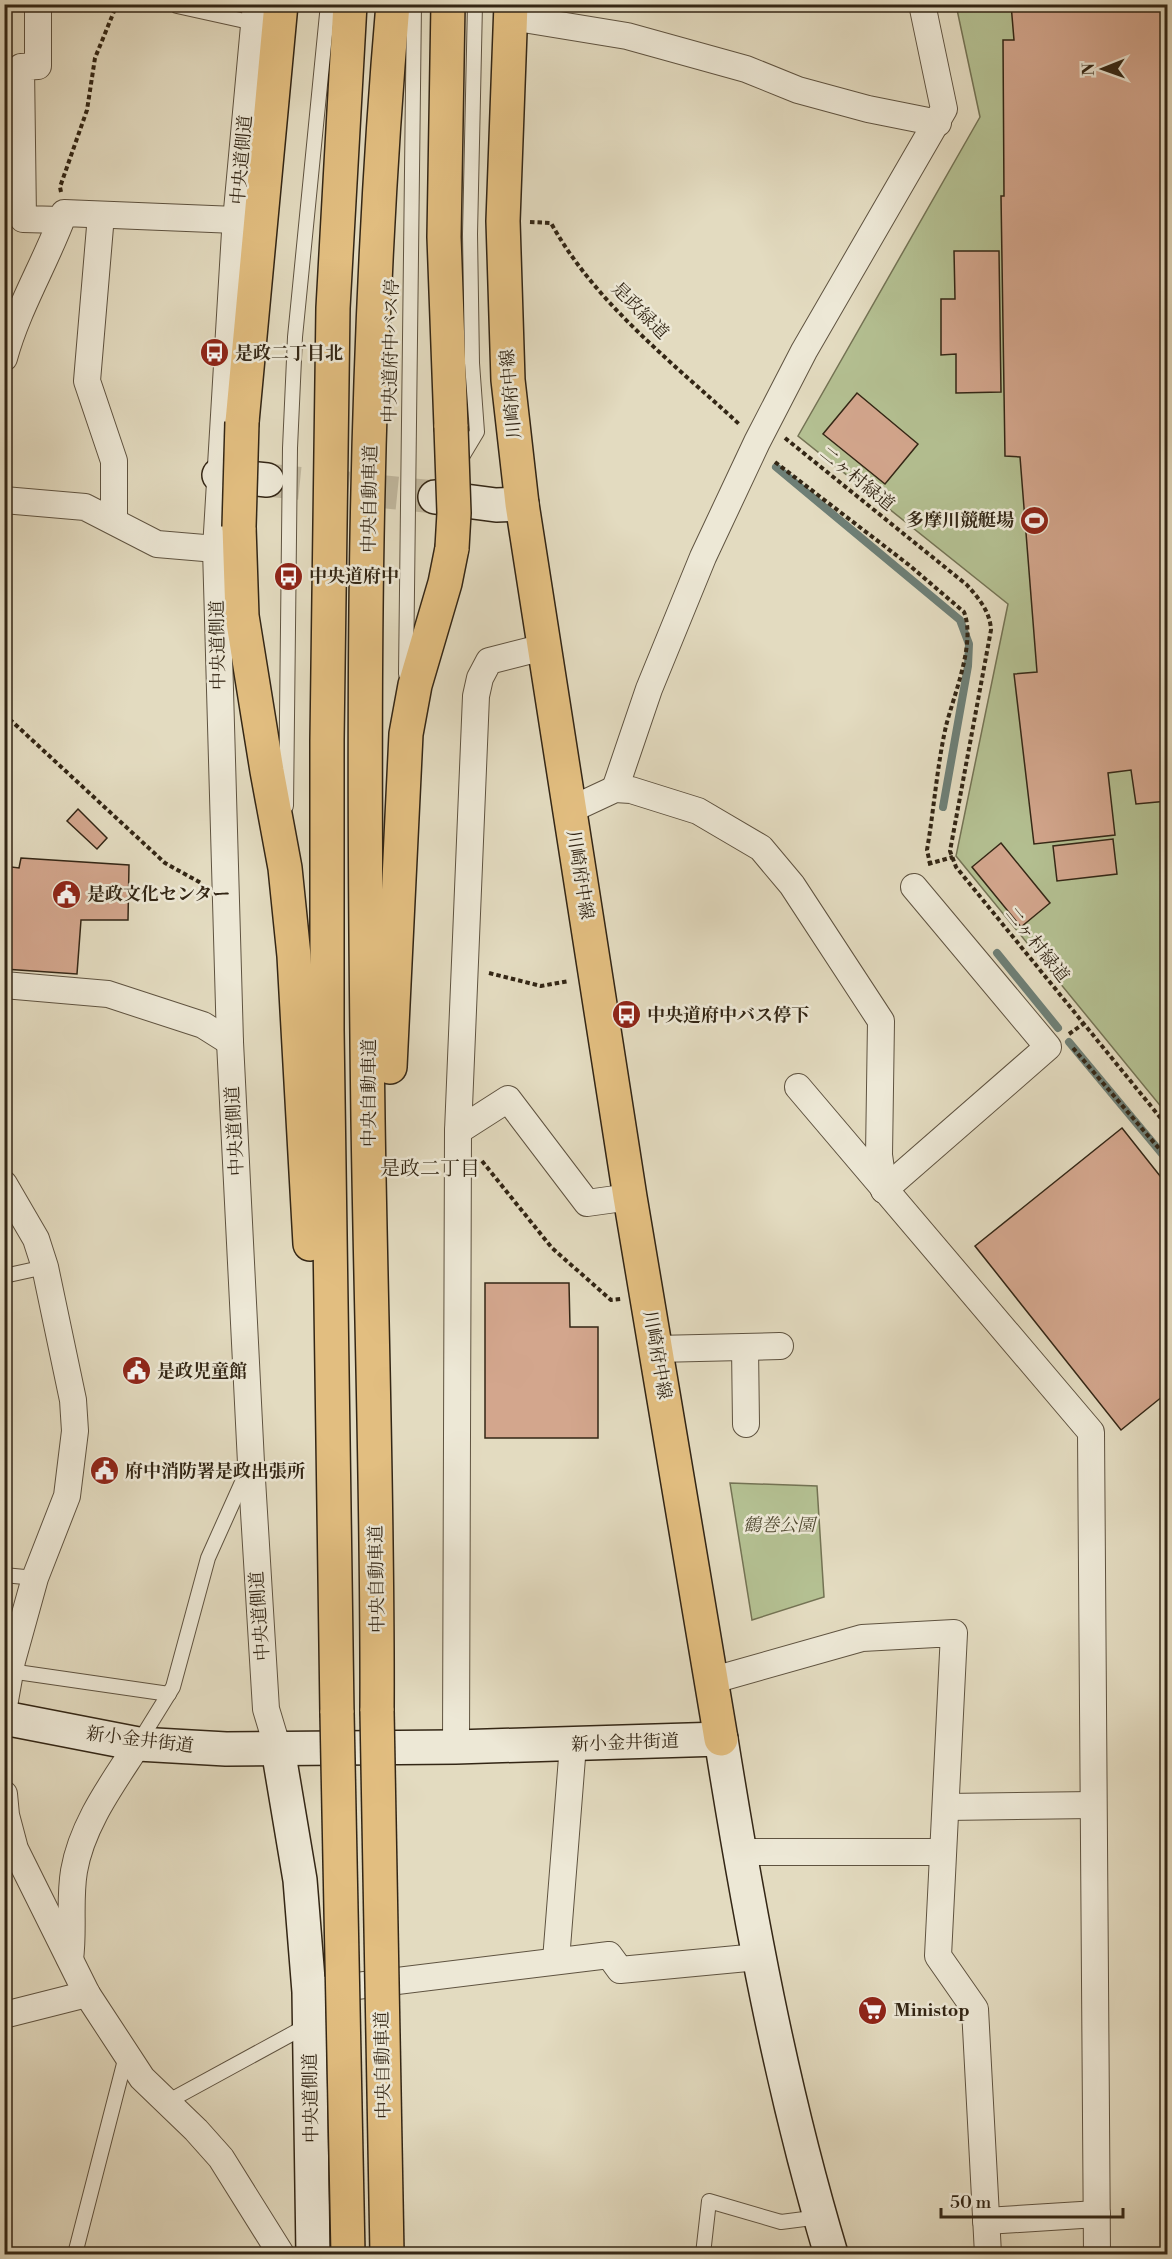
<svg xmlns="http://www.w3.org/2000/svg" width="1172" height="2259" font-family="'Libre Bodoni','Noto Serif JP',serif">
<rect width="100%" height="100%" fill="#e3dbc0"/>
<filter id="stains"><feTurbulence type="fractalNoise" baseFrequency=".00333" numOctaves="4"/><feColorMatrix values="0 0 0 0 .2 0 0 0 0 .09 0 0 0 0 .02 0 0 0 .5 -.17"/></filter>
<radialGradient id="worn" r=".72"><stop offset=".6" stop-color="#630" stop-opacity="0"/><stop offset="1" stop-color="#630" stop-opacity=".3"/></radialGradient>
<g fill="#b4c092" stroke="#747354" stroke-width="1.5">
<polygon points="956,5 1167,5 1167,1114 956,856 1008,604 798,436 980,117"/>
<polygon points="730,1483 817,1486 824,1597 752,1620"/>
</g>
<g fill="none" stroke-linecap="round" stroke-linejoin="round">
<g stroke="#6e7f76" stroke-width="8">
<polyline points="776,467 960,620 969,644 968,666 943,807"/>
<polyline points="997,953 1058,1028"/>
<polyline points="1069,1042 1168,1161"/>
</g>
</g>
<g fill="#d3a68d" stroke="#332615" stroke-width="1.5">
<polygon points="1011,4 1168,4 1168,801 1136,804 1131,770 1108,773 1115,835 1034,844 1014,674 1037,672 1020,457 1005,456 1001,196 1004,196 1003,40 1014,40"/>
<polygon points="954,251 999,251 1001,392 956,393 956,354 941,355 941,299 955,299"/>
<polygon points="857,393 918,444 885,484 823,434"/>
<polygon points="78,809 107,838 97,849 67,821"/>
<polygon points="1113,839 1117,874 1057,881 1053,846"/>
<polygon points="1001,843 1050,903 1021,927 972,867"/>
<polygon points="21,858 129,865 128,920 81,920 77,974 4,969 4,866 19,868"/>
<polygon points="1122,1128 1168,1186 1168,1392 1121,1430 975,1246"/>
<polygon points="485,1283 569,1283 570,1327 598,1327 598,1438 485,1438"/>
</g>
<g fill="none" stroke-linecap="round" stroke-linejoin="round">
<polyline stroke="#c0b79e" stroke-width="33" stroke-dasharray="33 16" stroke-linecap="butt" points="267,480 435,497"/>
<defs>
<g id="lane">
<polyline points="177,6 254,23"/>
<polyline points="459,462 477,432 472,363 470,234 475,4"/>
<polyline points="406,674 414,4"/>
<polyline points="286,806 290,448 295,337 328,4"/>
<polyline points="4,1276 45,1267"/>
<polyline points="4,1575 35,1578"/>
<polyline points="10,1671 169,1694"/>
<polyline points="139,1742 173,1687 208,1558 247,1471"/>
<polyline points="167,2102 310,2024"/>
<polyline points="75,2254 126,2056"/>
<polyline points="703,2254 709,2201 781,2222 820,2217"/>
</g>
<g id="street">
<polyline points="38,4 38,66 21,67 23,219 61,220"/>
<polyline points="256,4 235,232 216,549 230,1042 251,1463 266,1709 278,1749"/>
<polyline points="511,17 627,36 746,69 798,90 868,109 938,123"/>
<polyline points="101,215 87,381 114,461 114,520"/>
<path d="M4,358C18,307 46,262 64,213L236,220"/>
<polyline points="4,500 85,507 157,544 216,549"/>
<polyline points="615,789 649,689 703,557 757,442 804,351 944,109 922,4"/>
<polyline points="570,810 615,789 631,790 698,811 761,848 792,885 881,1021 879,1155 884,1190"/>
<polyline points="4,985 108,994 203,1025 230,1042"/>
<polyline points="798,1087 1091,1432 1097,2254"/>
<polyline points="458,1131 508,1099 587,1203 630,1197"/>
<polyline points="4,1184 36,1239 45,1267 73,1400 75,1431 67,1496 35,1578 12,1661 4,1706"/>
<polyline points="884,1190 1048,1047 914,887"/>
<polyline points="745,1347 746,1424"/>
<polyline points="656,1349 780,1346"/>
<polyline points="710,1681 862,1638 954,1633 938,1956 975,2009 988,2254"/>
<polyline points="456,1747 458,1131 476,696 480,678 489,661 544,647"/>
<polyline points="4,1794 6,1815 15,1849 87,1994 142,2078 196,2130 221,2158 281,2254"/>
<polyline points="946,1807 1093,1805"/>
<polyline points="739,1852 943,1852"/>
<path d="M70,1959C74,1930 69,1901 74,1871C82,1824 113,1783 138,1744"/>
<polyline points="556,1960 573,1745"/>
<polyline points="324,1990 609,1955 620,1970 758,1957"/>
<polyline points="4,2015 87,1994"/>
<polyline points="986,2221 1097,2214"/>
</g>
<g id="secondary">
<polyline points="219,475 267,480"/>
<polyline points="435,497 496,505 522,504"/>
<path d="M4,1718L138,1744L226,1749L456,1747L721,1739C749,1914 780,2084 831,2254"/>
<polyline points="278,1749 300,1880 309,1992 313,2254"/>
</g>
<polyline id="primary" points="511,4 503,221 508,380 522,504 630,1197 721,1739"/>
<g id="highway">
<polyline points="448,4 444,237 451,427"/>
<polyline points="242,422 281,4"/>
<polyline points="239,527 242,616 267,771 285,868 294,956 310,1244"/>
<polyline points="390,1067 406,734 415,685 445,583 452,548"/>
<path d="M377,1711C378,1514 371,1316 368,1119C363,748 361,374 393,4"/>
<polyline points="337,1713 327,1030 327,740 333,308 350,4"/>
</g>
</defs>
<use href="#lane" stroke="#5f5340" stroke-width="16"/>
<use href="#street" stroke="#5f5340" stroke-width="28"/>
<use href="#secondary" stroke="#332615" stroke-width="36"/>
<use href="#primary" stroke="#332615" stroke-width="36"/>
<use href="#highway" stroke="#332615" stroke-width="36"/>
<g stroke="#332615" stroke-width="4" stroke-dasharray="4.5 3" stroke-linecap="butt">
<polyline points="61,192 60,187 87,110 95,58 117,4"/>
<path d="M530,222L551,223C595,303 672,362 739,424"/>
<path d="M785,438L967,585C979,599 990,611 991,630L950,851L956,867L1168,1127"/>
<path d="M775,462L909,565L964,612C976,643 954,694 946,726C937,766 934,809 927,850L931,868"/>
<polyline points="4,714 165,863 201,883"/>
<polyline points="928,864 953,857"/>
<polyline points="489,973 541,986 569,981"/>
<polyline points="1069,1034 1083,1024"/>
<polyline points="1073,1048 1168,1159"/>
<polyline points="482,1161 552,1248 611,1300 621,1299"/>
</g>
<use href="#lane" stroke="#ede8d6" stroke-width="14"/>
<use href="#street" stroke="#ede8d6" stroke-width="26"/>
<use href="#secondary" stroke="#ede8d6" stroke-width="33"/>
<use href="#primary" stroke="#e2be80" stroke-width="33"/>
<use href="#highway" stroke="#e2be80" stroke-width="33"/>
<defs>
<g id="highway-bridge">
<polyline points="451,427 454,513 452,548"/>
<polyline points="239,527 242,422"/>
<polyline points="377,1711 387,2254"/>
<polyline points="337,1713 348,2254"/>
</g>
</defs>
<use href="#highway-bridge" stroke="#332615" stroke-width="36" stroke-linecap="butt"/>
<use href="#highway-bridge" stroke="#e2be80" stroke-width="33"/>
</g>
<defs>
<symbol id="bus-disc" viewBox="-11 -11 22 22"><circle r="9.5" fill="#8f2418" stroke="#ede8d6"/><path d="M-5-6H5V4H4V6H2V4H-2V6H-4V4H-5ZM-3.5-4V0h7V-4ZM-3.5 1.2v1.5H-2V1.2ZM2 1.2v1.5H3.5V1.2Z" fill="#fff"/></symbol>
<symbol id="stadium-disc" viewBox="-11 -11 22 22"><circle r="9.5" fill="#8f2418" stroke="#ede8d6"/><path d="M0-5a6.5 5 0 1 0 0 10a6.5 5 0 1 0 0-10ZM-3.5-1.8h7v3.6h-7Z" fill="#fff"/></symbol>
<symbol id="civic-disc" viewBox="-11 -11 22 22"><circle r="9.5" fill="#8f2418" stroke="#ede8d6"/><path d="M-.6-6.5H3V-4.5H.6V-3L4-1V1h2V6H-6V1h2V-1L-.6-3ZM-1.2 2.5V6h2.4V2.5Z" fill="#fff"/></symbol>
<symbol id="supermarket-disc" viewBox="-11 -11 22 22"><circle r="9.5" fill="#8f2418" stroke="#ede8d6"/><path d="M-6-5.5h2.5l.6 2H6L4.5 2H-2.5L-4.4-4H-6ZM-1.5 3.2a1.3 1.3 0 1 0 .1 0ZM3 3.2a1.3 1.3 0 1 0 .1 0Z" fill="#fff"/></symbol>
</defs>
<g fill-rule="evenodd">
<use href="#bus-disc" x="198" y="336" width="33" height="33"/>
<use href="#stadium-disc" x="1018" y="504" width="33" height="33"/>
<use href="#bus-disc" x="272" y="560" width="33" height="33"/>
<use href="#civic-disc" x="50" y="878" width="33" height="33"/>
<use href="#bus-disc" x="610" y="998" width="33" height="33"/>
<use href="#civic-disc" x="120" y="1354" width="33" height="33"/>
<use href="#civic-disc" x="88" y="1454" width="33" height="33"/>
<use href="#supermarket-disc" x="856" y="1994" width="33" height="33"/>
</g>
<g text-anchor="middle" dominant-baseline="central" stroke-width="5" stroke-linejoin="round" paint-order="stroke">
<g font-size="18" fill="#332615" stroke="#ede8d6">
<text transform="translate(242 160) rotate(-85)">中央道側道</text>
<text transform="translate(640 311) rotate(45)">是政緑道</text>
<text transform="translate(391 351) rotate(-89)">中央道府中バス停</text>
<text transform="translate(511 394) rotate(-95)">川崎府中線</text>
<text transform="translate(857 479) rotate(39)">二ヶ村緑道</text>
<text transform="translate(370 499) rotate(-89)">中央自動車道</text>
<text transform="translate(218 645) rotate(-91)">中央道側道</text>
<text transform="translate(580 875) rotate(81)">川崎府中線</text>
<text transform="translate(1037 945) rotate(51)">二ヶ村緑道</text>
<text transform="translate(369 1093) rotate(-90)">中央自動車道</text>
<text transform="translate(235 1131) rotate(-93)">中央道側道</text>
<text transform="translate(657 1355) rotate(80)">川崎府中線</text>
<text transform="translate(377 1579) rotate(-91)">中央自動車道</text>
<text transform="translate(260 1616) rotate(-94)">中央道側道</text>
<text transform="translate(140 1740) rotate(7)">新小金井街道</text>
<text transform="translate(625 1743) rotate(-2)">新小金井街道</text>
<text transform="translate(383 2065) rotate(-91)">中央自動車道</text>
<text transform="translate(311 2098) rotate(-91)">中央道側道</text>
</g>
<g font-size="18" font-weight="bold" fill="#332615" stroke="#ede8d6" text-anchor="start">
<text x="235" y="353">是政二丁目北</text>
<text x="1014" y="520" text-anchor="end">多摩川競艇場</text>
<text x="309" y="576">中央道府中</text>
<text x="87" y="894">是政文化センター</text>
<text x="647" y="1015">中央道府中バス停下</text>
<text x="157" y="1371">是政児童館</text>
<text x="125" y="1471">府中消防署是政出張所</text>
<text x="894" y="2010">Ministop</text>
</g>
<g font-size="18" font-style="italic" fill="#534c34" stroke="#ede8d6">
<text x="779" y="1525">鶴巻公園</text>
</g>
<g font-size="20" fill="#332615" stroke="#ede8d6">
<text x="430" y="1169">是政二丁目</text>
</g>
</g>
<rect width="1172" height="2259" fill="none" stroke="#e3dbc0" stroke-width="24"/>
<rect x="6" y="6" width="1160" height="2247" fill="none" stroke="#332615" stroke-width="3"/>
<rect x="12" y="12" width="1148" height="2235" fill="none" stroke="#332615" stroke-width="1.5"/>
<g transform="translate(1103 69) rotate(269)" stroke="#ede8d6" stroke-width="4.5" paint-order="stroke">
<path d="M0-4.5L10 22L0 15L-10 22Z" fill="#332615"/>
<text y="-9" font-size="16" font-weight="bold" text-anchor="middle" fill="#332615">N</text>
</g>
<path d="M941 2208v9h182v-9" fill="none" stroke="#332615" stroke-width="3"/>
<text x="950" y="2208" font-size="18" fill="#332615" stroke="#ede8d6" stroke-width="4.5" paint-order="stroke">50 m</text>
<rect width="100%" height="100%" filter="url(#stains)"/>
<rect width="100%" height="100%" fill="url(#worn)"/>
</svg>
